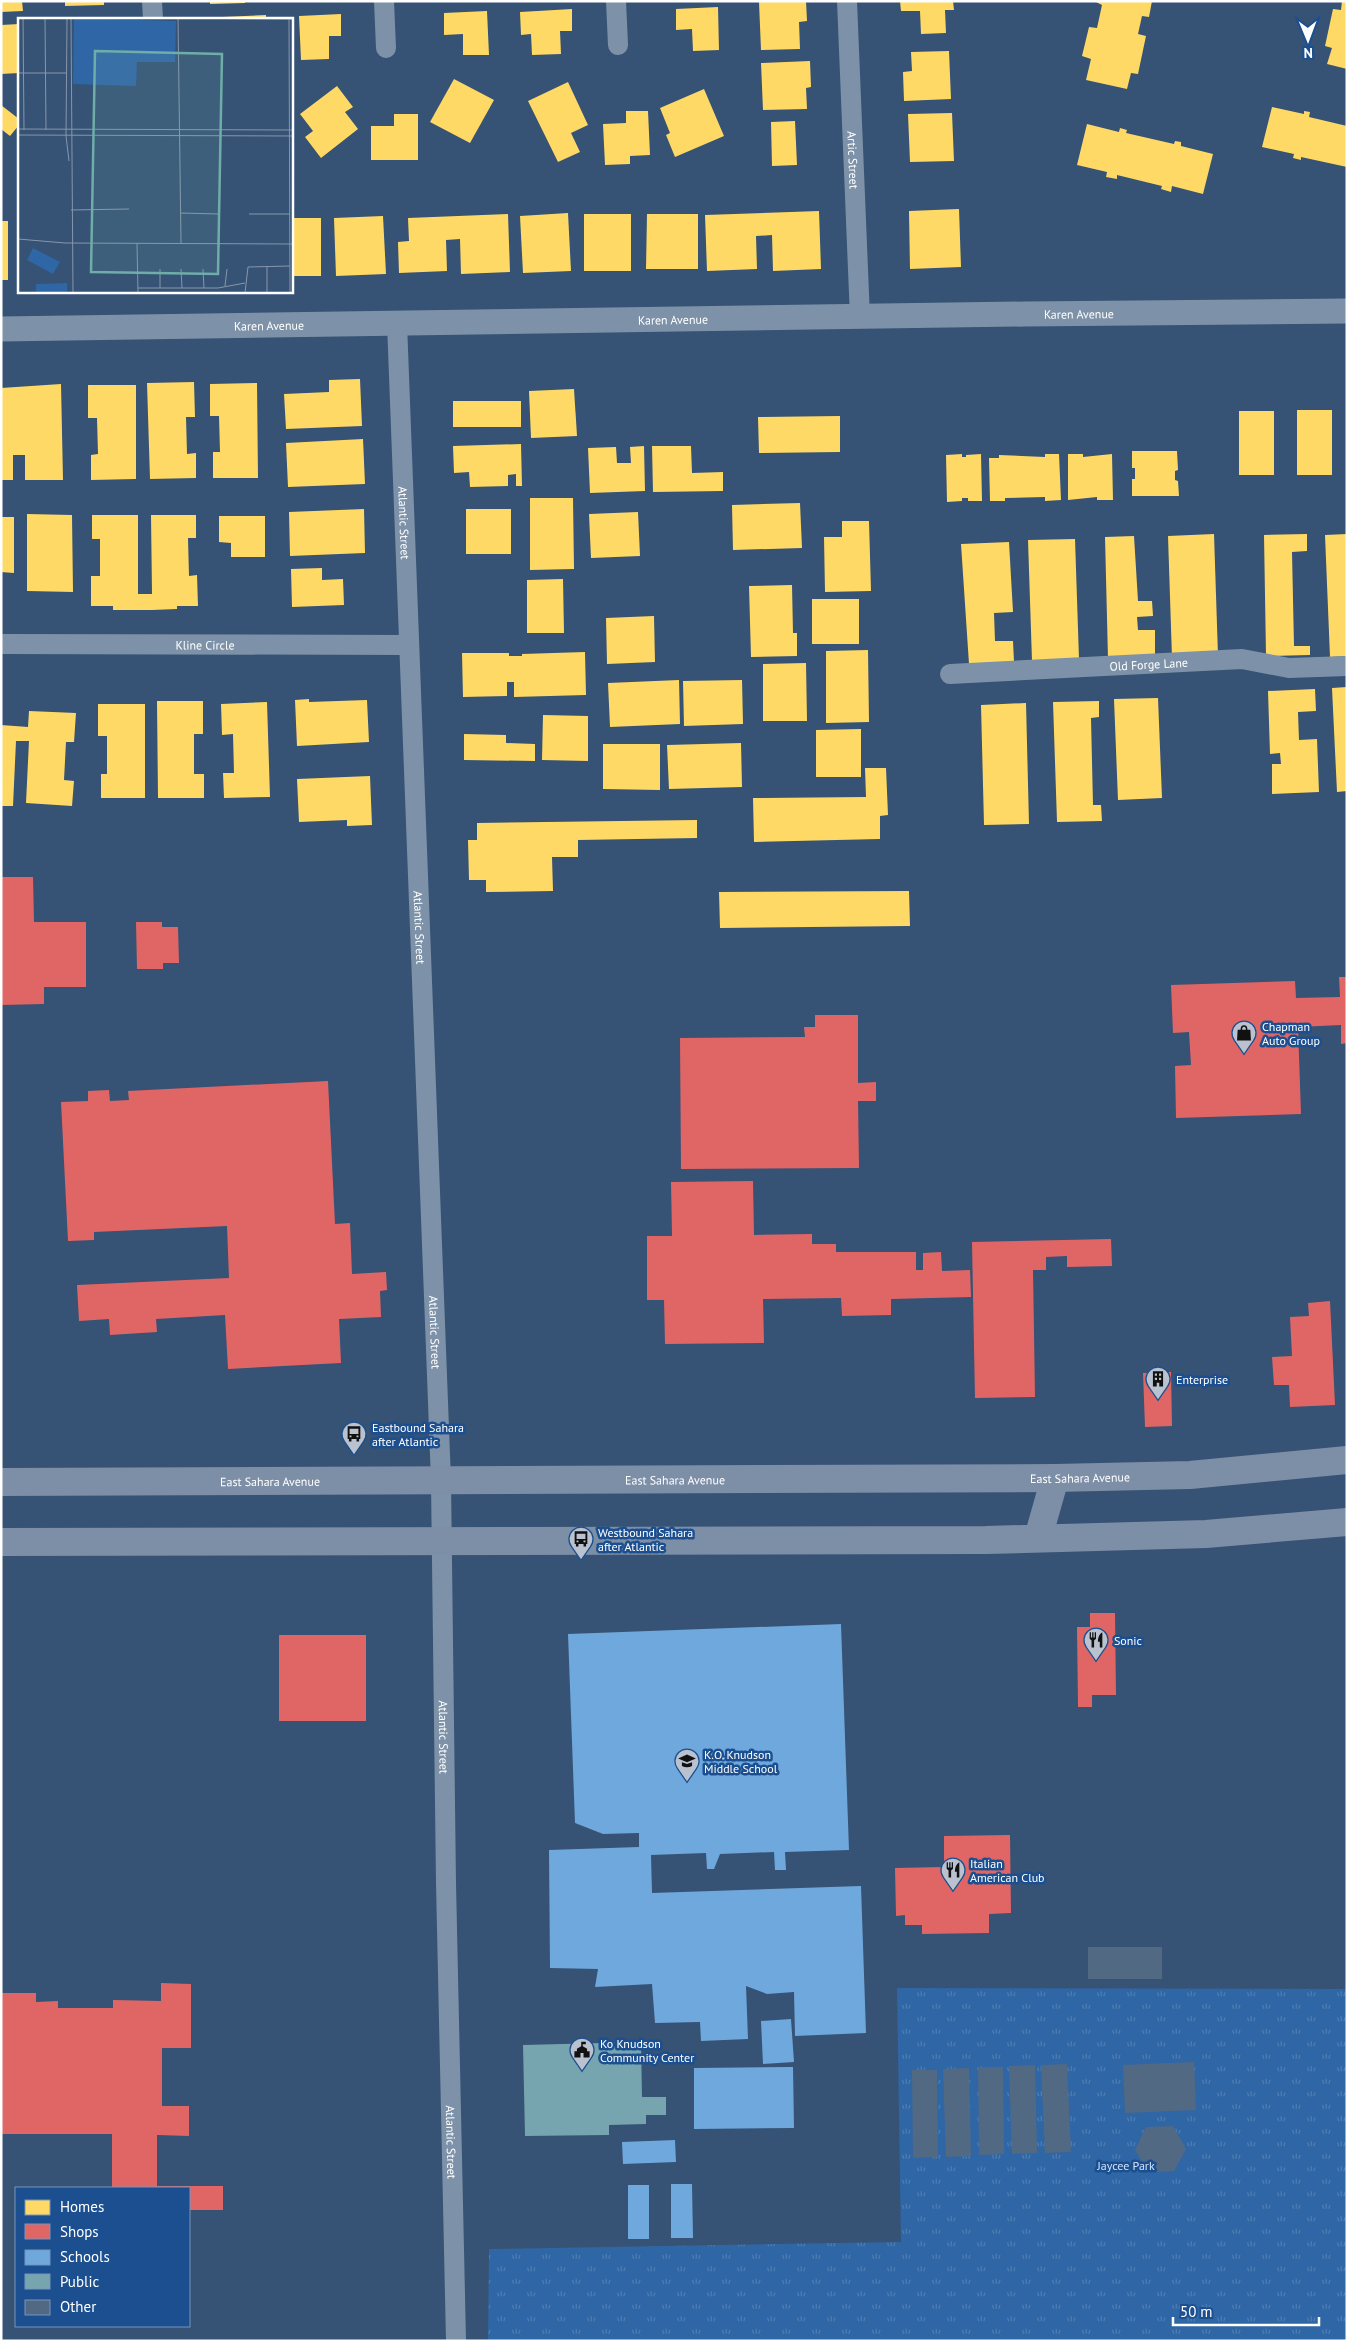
<svg xmlns="http://www.w3.org/2000/svg" width="1348" height="2342" font-family="'PT Sans',sans-serif">
<defs>
<pattern id="park-tufts" width="24" height="20" patternUnits="userSpaceOnUse" patternTransform="scale(1.25)"><rect width="24" height="20" fill="#2f66a5"/><path d="M3 7l-1-3M5 7V3M7 7l1-3M15 17l-1-3M17 17v-4M19 17l1-3" fill="none" stroke="#4e7db2"/></pattern>
</defs>
<rect width="100%" height="100%" fill="#365274"/>
<polygon fill="url(#park-tufts)" points="897,1988 1347,1989 1347,2341 488,2341 489,2249 901,2242"/>
<g fill="#ffd966">
<polygon points="1,1 22,1 23,11 1,12"/>
<polygon points="65,1 104,1 104,5 65,6"/>
<polygon points="210,1 245,1 245,3 210,4"/>
<polygon points="806,1 807,21 799,22 800,49 761,50 759,2"/>
<polygon points="900,1 953,1 954,10 945,10 946,33 921,34 920,11 901,11"/>
<polygon points="1094,1 1152,1 1149,17 1142,16 1138,34 1146,36 1138,74 1131,73 1127,89 1086,80 1091,59 1082,56 1089,27 1097,28 1102,5"/>
<polygon points="1342,1 1347,1 1347,69 1327,64 1332,48 1325,46 1333,9 1341,10"/>
<polygon points="718,7 719,50 693,51 692,29 676,30 676,9"/>
<polygon points="572,9 572,31 560,31 561,54 532,55 531,34 521,35 520,12"/>
<polygon points="487,11 489,55 463,55 463,34 444,35 444,13"/>
<polygon points="341,14 341,36 329,36 329,59 301,60 299,16"/>
<polygon points="266,15 266,19 223,19 223,17"/>
<polygon points="19,24 19,73 1,74 1,25"/>
<polygon points="949,51 951,99 904,101 903,72 912,71 911,52"/>
<polygon points="810,61 811,87 806,88 807,109 763,110 761,63"/>
<polygon points="454,79 494,100 470,143 430,122"/>
<polygon points="568,82 588,125 571,133 580,152 558,162 528,101"/>
<polygon points="337,86 353,107 345,112 358,129 321,158 305,137 313,131 300,114"/>
<polygon points="704,89 724,136 675,157 666,135 670,133 660,108"/>
<polygon points="1,105 19,119 19,125 10,136 1,129"/>
<polygon points="1272,107 1304,114 1304,111 1310,112 1309,117 1347,126 1347,167 1301,157 1301,160 1293,158 1294,154 1262,147"/>
<polygon points="626,111 648,111 650,155 630,156 630,164 605,165 603,124 626,123"/>
<polygon points="952,113 954,161 910,162 908,114"/>
<polygon points="394,114 418,114 418,160 371,160 371,126 394,126"/>
<polygon points="795,121 797,165 772,166 771,122"/>
<polygon points="1087,124 1119,132 1120,128 1127,130 1126,133 1174,144 1175,141 1181,142 1181,146 1213,154 1203,194 1172,186 1171,192 1161,189 1162,186 1117,175 1117,179 1106,177 1107,172 1077,165"/>
<polygon points="959,209 961,267 910,269 909,211"/>
<polygon points="819,211 821,269 773,271 772,235 756,236 757,269 707,271 705,215"/>
<polygon points="568,213 571,271 523,273 520,216"/>
<polygon points="508,214 510,272 461,274 460,239 446,240 447,271 399,273 398,242 409,241 408,218"/>
<rect x="584" y="214" width="47" height="57"/>
<polygon points="647,214 698,214 698,269 646,269"/>
<polygon points="383,216 386,274 336,276 334,218"/>
<rect x="291" y="218" width="30" height="58"/>
<rect x="1" y="221" width="7" height="59"/>
<polygon points="360,379 362,426 286,429 284,394 329,392 329,380"/>
<polygon points="194,382 195,417 186,417 187,454 196,453 196,478 150,479 147,383"/>
<polygon points="257,383 258,478 213,478 213,452 220,452 219,416 210,416 210,384"/>
<polygon points="61,384 63,480 25,480 25,455 13,455 13,480 1,480 1,388"/>
<polygon points="88,385 136,385 136,479 91,480 91,455 98,454 97,418 88,418"/>
<polygon points="574,389 577,436 531,438 529,391"/>
<rect x="453" y="401" width="68" height="26"/>
<rect x="1297" y="410" width="35" height="65"/>
<rect x="1239" y="411" width="35" height="64"/>
<polygon points="840,416 840,452 759,453 758,417"/>
<polygon points="363,439 365,484 288,487 286,443"/>
<polygon points="521,444 522,486 516,486 516,474 508,475 508,486 470,487 469,472 454,473 453,446"/>
<polygon points="644,446 645,491 590,493 588,448 616,447 617,463 631,463 630,447"/>
<polygon points="652,446 691,446 692,473 723,472 723,491 653,492"/>
<polygon points="1132,451 1177,451 1178,470 1175,471 1175,480 1178,481 1179,496 1132,496 1132,479 1135,479 1135,468 1132,468"/>
<polygon points="962,454 962,457 966,457 966,455 981,454 982,501 968,501 968,498 962,498 962,501 947,502 946,455"/>
<polygon points="1045,454 1059,454 1061,500 1045,501 1045,497 1005,498 1005,501 990,501 989,458 999,458 999,455 1045,457"/>
<polygon points="1068,454 1083,454 1083,457 1112,454 1113,500 1097,500 1097,497 1068,500"/>
<polygon points="530,498 573,498 574,569 530,570"/>
<polygon points="800,503 802,548 733,550 732,505"/>
<polygon points="364,509 365,553 290,556 289,512"/>
<rect x="466" y="509" width="45" height="45"/>
<polygon points="638,512 640,556 591,558 589,514"/>
<polygon points="27,514 72,515 73,592 27,591"/>
<polygon points="92,515 138,515 138,594 152,594 151,515 196,515 196,538 188,538 189,576 197,575 198,606 177,606 177,609 152,610 113,610 113,606 91,606 91,576 100,576 100,539 92,539"/>
<polygon points="219,516 265,516 265,557 231,557 231,543 219,542"/>
<polygon points="1,517 14,517 14,573 1,572"/>
<polygon points="842,521 869,521 871,591 825,592 824,537 842,537"/>
<polygon points="1214,534 1218,656 1172,658 1168,536"/>
<polygon points="1307,534 1307,551 1292,552 1294,646 1310,646 1310,655 1266,656 1264,535"/>
<polygon points="1347,534 1347,656 1330,657 1325,535"/>
<polygon points="1134,536 1138,601 1152,601 1153,616 1137,617 1138,630 1155,630 1155,658 1108,659 1105,537"/>
<polygon points="1075,539 1079,659 1032,661 1028,540"/>
<polygon points="1009,542 1013,612 994,613 995,641 1013,641 1014,662 969,664 961,544"/>
<polygon points="322,568 322,580 343,579 344,605 292,607 291,569"/>
<polygon points="563,579 564,633 527,633 527,580"/>
<polygon points="792,585 793,633 797,633 797,656 751,657 749,586"/>
<rect x="812" y="599" width="47" height="45"/>
<polygon points="654,616 655,662 607,664 606,618"/>
<polygon points="868,650 869,722 826,723 826,651"/>
<polygon points="585,652 586,695 514,697 514,682 507,682 507,696 463,697 462,653 509,653 509,656 522,656 522,654"/>
<polygon points="806,663 807,721 763,721 763,664"/>
<polygon points="679,680 680,724 610,727 608,683"/>
<polygon points="742,680 743,724 684,726 683,681"/>
<polygon points="1347,687 1347,791 1337,792 1332,688"/>
<polygon points="1315,689 1316,711 1298,712 1299,740 1317,739 1319,792 1272,794 1272,764 1281,764 1280,753 1270,754 1268,691"/>
<polygon points="1158,698 1162,798 1118,800 1114,699"/>
<polygon points="309,699 309,702 367,700 369,742 297,746 295,700"/>
<polygon points="157,701 203,701 203,734 194,734 194,774 204,774 204,798 158,798"/>
<polygon points="1099,701 1099,717 1091,718 1093,805 1101,805 1102,821 1057,822 1053,702"/>
<polygon points="267,702 270,797 224,798 223,773 234,773 233,734 222,735 221,704"/>
<polygon points="1026,703 1029,824 984,825 981,705"/>
<polygon points="98,704 145,704 145,798 101,798 101,774 107,774 107,736 98,736"/>
<polygon points="29,711 76,713 74,742 66,742 64,780 74,781 72,806 26,803 29,741 16,741 13,806 1,806 1,725 28,727"/>
<polygon points="543,715 588,716 588,761 542,760"/>
<polygon points="861,729 861,777 816,777 816,730"/>
<polygon points="464,734 506,735 506,743 535,744 535,761 464,760"/>
<polygon points="741,743 742,787 669,789 667,745"/>
<polygon points="603,744 660,744 660,790 603,789"/>
<polygon points="865,768 886,768 888,815 880,816 880,839 754,842 753,798 866,797"/>
<polygon points="370,776 372,825 347,826 347,820 299,822 297,779"/>
<polygon points="697,820 697,838 578,840 578,857 552,857 553,891 486,892 486,880 469,880 468,840 477,840 477,823"/>
<polygon points="909,891 910,926 720,928 719,892"/>
</g>
<g fill="#e06666">
<polygon points="1,877 33,877 34,922 86,922 86,987 44,987 44,1004 1,1005"/>
<polygon points="136,922 162,922 162,927 178,927 179,963 163,963 163,969 137,969"/>
<polygon points="1339,977 1347,977 1347,1043 1341,1044 1341,1025 1298,1027 1301,1114 1176,1118 1175,1066 1191,1065 1189,1032 1173,1033 1171,985 1295,981 1296,998 1340,997"/>
<polygon points="815,1015 858,1015 858,1083 876,1082 876,1101 858,1101 859,1168 681,1169 680,1038 805,1037 804,1027 815,1027"/>
<polygon points="328,1081 335,1224 350,1223 352,1274 386,1272 387,1290 380,1291 381,1317 339,1319 341,1363 228,1369 225,1315 156,1319 157,1332 110,1335 109,1319 79,1321 77,1285 229,1278 227,1226 94,1232 94,1240 68,1241 61,1102 88,1101 88,1091 109,1090 110,1101 129,1100 128,1091"/>
<polygon points="753,1181 754,1235 812,1234 812,1244 836,1244 836,1252 916,1252 916,1270 923,1270 923,1253 941,1252 942,1271 970,1270 971,1297 891,1299 891,1315 842,1316 841,1298 763,1299 764,1343 665,1344 664,1300 647,1300 647,1236 672,1236 671,1182"/>
<polygon points="1111,1239 1112,1266 1067,1267 1067,1256 1046,1257 1046,1270 1033,1270 1035,1397 975,1398 972,1242"/>
<polygon points="1330,1301 1335,1405 1290,1407 1289,1385 1274,1385 1272,1357 1292,1356 1290,1317 1309,1316 1308,1303"/>
<polygon points="1171,1372 1172,1426 1145,1427 1143,1373"/>
<polygon points="1090,1613 1115,1613 1116,1695 1092,1695 1092,1707 1078,1707 1077,1627 1090,1627"/>
<rect x="279" y="1635" width="87" height="86"/>
<polygon points="1010,1835 1011,1913 989,1914 989,1933 922,1934 922,1925 905,1925 905,1915 896,1916 895,1868 944,1867 944,1836"/>
<polygon points="161,1983 191,1984 191,2048 162,2048 162,2106 189,2106 189,2136 157,2135 157,2186 223,2186 223,2210 189,2210 189,2188 112,2188 112,2134 1,2134 1,1993 36,1993 36,2002 58,2001 58,2008 113,2008 113,2000 161,2001"/>
</g>
<g fill="#6fa8dc">
<polygon points="841,1624 849,1850 785,1852 786,1870 775,1870 774,1852 720,1854 714,1869 707,1869 706,1853 651,1855 652,1893 861,1886 866,2033 795,2036 794,1992 767,1994 746,1986 748,2039 701,2041 700,2022 655,2023 652,1984 595,1987 598,1969 550,1968 549,1850 639,1847 639,1833 603,1834 575,1823 568,1634"/>
<polygon points="791,2019 794,2062 763,2064 761,2021"/>
<polygon points="793,2067 794,2128 694,2129 694,2068"/>
<polygon points="675,2140 676,2162 623,2164 622,2142"/>
<polygon points="671,2184 692,2184 693,2238 671,2238"/>
<rect x="628" y="2185" width="21" height="54"/>
</g>
<polygon fill="#76a5af" points="641,2042 642,2097 666,2097 666,2115 646,2115 646,2124 609,2125 609,2135 525,2136 523,2045"/>
<g fill="#526984">
<rect x="1088" y="1947" width="74" height="32"/>
<polygon points="1194,2062 1196,2110 1125,2113 1123,2065"/>
<polygon points="1067,2064 1071,2152 1045,2153 1041,2065"/>
<polygon points="1035,2065 1037,2153 1012,2154 1009,2066"/>
<polygon points="978,2067 1003,2067 1004,2154 979,2155"/>
<polygon points="969,2068 971,2156 946,2157 943,2069"/>
<polygon points="912,2070 937,2070 938,2157 913,2158"/>
<polygon points="1173,2126 1186,2149 1174,2171 1149,2172 1135,2150 1146,2127"/>
</g>
<g fill="none" stroke-linecap="round" stroke-linejoin="round">
<g stroke="#7d92a8" stroke-width="20">
<polyline points="152,1 153,19"/>
<polyline points="384,1 386,48"/>
<polyline points="616,1 618,45"/>
<path id="s1" d="M847,1L860,318"/>
<path id="s2" d="M397,323L441,1481L446,1883L456,2341"/>
<path id="s3" d="M1,644L409,645"/>
<path id="s4" d="M950,674L1242,659L1289,668L1347,666"/>
</g>
<path stroke="#7d92a8" stroke-width="25" id="s5" d="M1,329L1025,314L1347,311"/>
<g stroke="#7d8ea7" stroke-width="28">
<path id="s6" d="M1,1482L1055,1478L1190,1475L1347,1460"/>
<polyline points="1038,1538 1055,1478"/>
<polyline points="1,1542 986,1540 1206,1534 1347,1522"/>
</g>
</g>
<defs>
<symbol id="shop-pin" viewBox="-11 -11 22 30"><path d="M0 17L-7.5 6A9.5 9.5 0 1 1 7.5 6Z" fill="#b9c2ce" stroke="#1b4f8f"/><path d="M-5-2.5h2.3a2.7 3.5 0 0 1 5.4 0H5L5.5 6h-11ZM-1.5-2.5h3a1.5 2.3 0 0 0-3 0Z" fill="#111"/></symbol>
<symbol id="building-pin" viewBox="-11 -11 22 30"><path d="M0 17L-7.5 6A9.5 9.5 0 1 1 7.5 6Z" fill="#b9c2ce" stroke="#1b4f8f"/><path d="M-4-6H4V6H1V3H-1V6H-4ZM-2.5-4.3h1.7v1.8h-1.7ZM.8-4.3h1.7v1.8H.8ZM-2.5-1h1.7V.8h-1.7ZM.8-1h1.7V.8H.8Z" fill="#111"/></symbol>
<symbol id="bus-pin" viewBox="-11 -11 22 30"><path d="M0 17L-7.5 6A9.5 9.5 0 1 1 7.5 6Z" fill="#b9c2ce" stroke="#1b4f8f"/><path d="M-5-6H5V4H4V6H2V4H-2V6H-4V4H-5ZM-3.5-4V0h7V-4ZM-3.5 1.2v1.5H-2V1.2ZM2 1.2v1.5H3.5V1.2Z" fill="#111"/></symbol>
<symbol id="restaurant-pin" viewBox="-11 -11 22 30"><path d="M0 17L-7.5 6A9.5 9.5 0 1 1 7.5 6Z" fill="#b9c2ce" stroke="#1b4f8f"/><path d="M-5-6h1v4h1v-4h1v4h1v-4h1v5L-1.5 .5V6h-2V.5L-5-1ZM5-6V6H3V1.5H1.5Q1.5-4 5-6Z" fill="#111"/></symbol>
<symbol id="school-pin" viewBox="-11 -11 22 30"><path d="M0 17L-7.5 6A9.5 9.5 0 1 1 7.5 6Z" fill="#b9c2ce" stroke="#1b4f8f"/><path d="M0-5L7-2L0 1L-7-2ZM-4 1L0 2.5L4 1V4Q0 6-4 4Z" fill="#111"/></symbol>
<symbol id="civic-pin" viewBox="-11 -11 22 30"><path d="M0 17L-7.5 6A9.5 9.5 0 1 1 7.5 6Z" fill="#b9c2ce" stroke="#1b4f8f"/><path d="M-.6-6.5H3V-4.5H.6V-3L4-1V1h2V6H-6V1h2V-1L-.6-3ZM-1.2 2.5V6h2.4V2.5Z" fill="#111"/></symbol>
</defs>
<g fill-rule="evenodd">
<use href="#shop-pin" x="1230" y="1019" width="28" height="38"/>
<use href="#building-pin" x="1144" y="1365" width="28" height="38"/>
<use href="#bus-pin" x="340" y="1420" width="28" height="38"/>
<use href="#bus-pin" x="567" y="1525" width="28" height="38"/>
<use href="#restaurant-pin" x="1082" y="1626" width="28" height="38"/>
<use href="#school-pin" x="673" y="1747" width="28" height="38"/>
<use href="#restaurant-pin" x="939" y="1856" width="28" height="38"/>
<use href="#civic-pin" x="568" y="2036" width="28" height="38"/>
</g>
<g text-anchor="middle" dominant-baseline="central" stroke-width="5" stroke-linejoin="round" paint-order="stroke">
<g font-size="12" fill="#fff" stroke="#1b4f8f">
<text stroke="none"><textPath href="#s1" startOffset="159">Artic Street</textPath></text>
<text stroke="none"><textPath href="#s5" startOffset="1078">Karen Avenue</textPath></text>
<text stroke="none"><textPath href="#s5" startOffset="672">Karen Avenue</textPath></text>
<text stroke="none"><textPath href="#s5" startOffset="268">Karen Avenue</textPath></text>
<text stroke="none"><textPath href="#s2" startOffset="200">Atlantic Street</textPath></text>
<text stroke="none"><textPath href="#s3" startOffset="204">Kline Circle</textPath></text>
<text stroke="none"><textPath href="#s4" startOffset="199">Old Forge Lane</textPath></text>
<text stroke="none"><textPath href="#s2" startOffset="605">Atlantic Street</textPath></text>
<text stroke="none"><textPath href="#s2" startOffset="1010">Atlantic Street</textPath></text>
<text stroke="none"><textPath href="#s6" startOffset="1079">East Sahara Avenue</textPath></text>
<text stroke="none"><textPath href="#s6" startOffset="674">East Sahara Avenue</textPath></text>
<text stroke="none"><textPath href="#s6" startOffset="269">East Sahara Avenue</textPath></text>
<text stroke="none"><textPath href="#s2" startOffset="1415">Atlantic Street</textPath></text>
<text stroke="none"><textPath href="#s2" startOffset="1820">Atlantic Street</textPath></text>
</g>
<g font-size="12" fill="#fff" stroke="#1b4f8f" text-anchor="start">
<text x="1262" y="1026">Chapman<tspan x="1262" dy="14">Auto Group</tspan></text>
<text x="1176" y="1379">Enterprise</text>
<text x="372" y="1427">Eastbound Sahara<tspan x="372" dy="14">after Atlantic</tspan></text>
<text x="598" y="1532">Westbound Sahara<tspan x="598" dy="14">after Atlantic</tspan></text>
<text x="1114" y="1640">Sonic</text>
<text x="704" y="1754">K.O. Knudson<tspan x="704" dy="14">Middle School</tspan></text>
<text x="970" y="1863">Italian<tspan x="970" dy="14">American Club</tspan></text>
<text x="600" y="2043">Ko Knudson<tspan x="600" dy="14">Community Center</tspan></text>
</g>
<g font-size="12" fill="#cfe3fa" stroke="#1b4f8f">
<text x="1126" y="2165">Jaycee Park</text>
</g>
</g>
<g transform="translate(18 18)">
<rect width="275" height="275" fill="#365274"/>
<path d="M15,230L42,244L35,256L9,242ZM49,265V275L18,274V266Z" fill="#2f66a5"/>
<path d="M56,0L158,3L157,44H119L118,68L55,66Z" fill="#2f66a5"/>
<path fill="none" stroke="#8697ac" stroke-width="1" d="M5,0L6,112M27,0L28,112M49,0L48,118L51,143M53,0L55,275M140,0L271,1M160,0L163,225M0,55H49M0,111L275,112M0,117L275,118M53,192L111,191M162,195L201,196M231,196H272M0,221L47,225L275,226M119,225L120,275M249,248V275M142,251V270M163,251L164,270M185,251L186,270M207,268L209,251M120,270H200L227,265M227,275L230,249L272,248M272,275L271,1H275"/>
<path fill="#6fada8" fill-opacity="0.15" stroke="#6fada8" stroke-width="2.5" d="M77,33L204,36L200,256L73,254Z"/>
<rect width="275" height="275" fill="none" stroke="#fff" stroke-width="2.5"/>
</g>
<rect width="1348" height="2342" fill="none" stroke="#ffffff" stroke-width="5"/>
<rect x="15" y="2187" width="175" height="140" fill="#1b4f8f" stroke="#7695bc"/>
<rect x="25" y="2200" width="25" height="15" fill="#ffd966" stroke="#7695bc"/>
<text x="60" y="2212" font-size="15" fill="#ffffff">Homes</text>
<rect x="25" y="2224" width="25" height="15" fill="#e06666" stroke="#7695bc"/>
<text x="60" y="2237" font-size="15" fill="#ffffff">Shops</text>
<rect x="25" y="2250" width="25" height="15" fill="#6fa8dc" stroke="#7695bc"/>
<text x="60" y="2262" font-size="15" fill="#ffffff">Schools</text>
<rect x="25" y="2274" width="25" height="15" fill="#76a5af" stroke="#7695bc"/>
<text x="60" y="2287" font-size="15" fill="#ffffff">Public</text>
<rect x="25" y="2300" width="25" height="15" fill="#526984" stroke="#7695bc"/>
<text x="60" y="2312" font-size="15" fill="#ffffff">Other</text>
<g transform="translate(1308 40) rotate(179)" stroke="#1b4f8f" stroke-width="4" paint-order="stroke">
<path d="M0-4L9 19L0 12L-9 19Z" fill="#ffffff"/>
<text y="-8" font-size="14" font-weight="bold" text-anchor="middle" fill="#ffffff">N</text>
</g>
<path d="M1173 2317v8h146v-8" fill="none" stroke="#ffffff" stroke-width="2.5"/>
<text x="1180" y="2317" font-size="15" fill="#ffffff" stroke="#1b4f8f" stroke-width="4" paint-order="stroke">50 m</text>
</svg>
